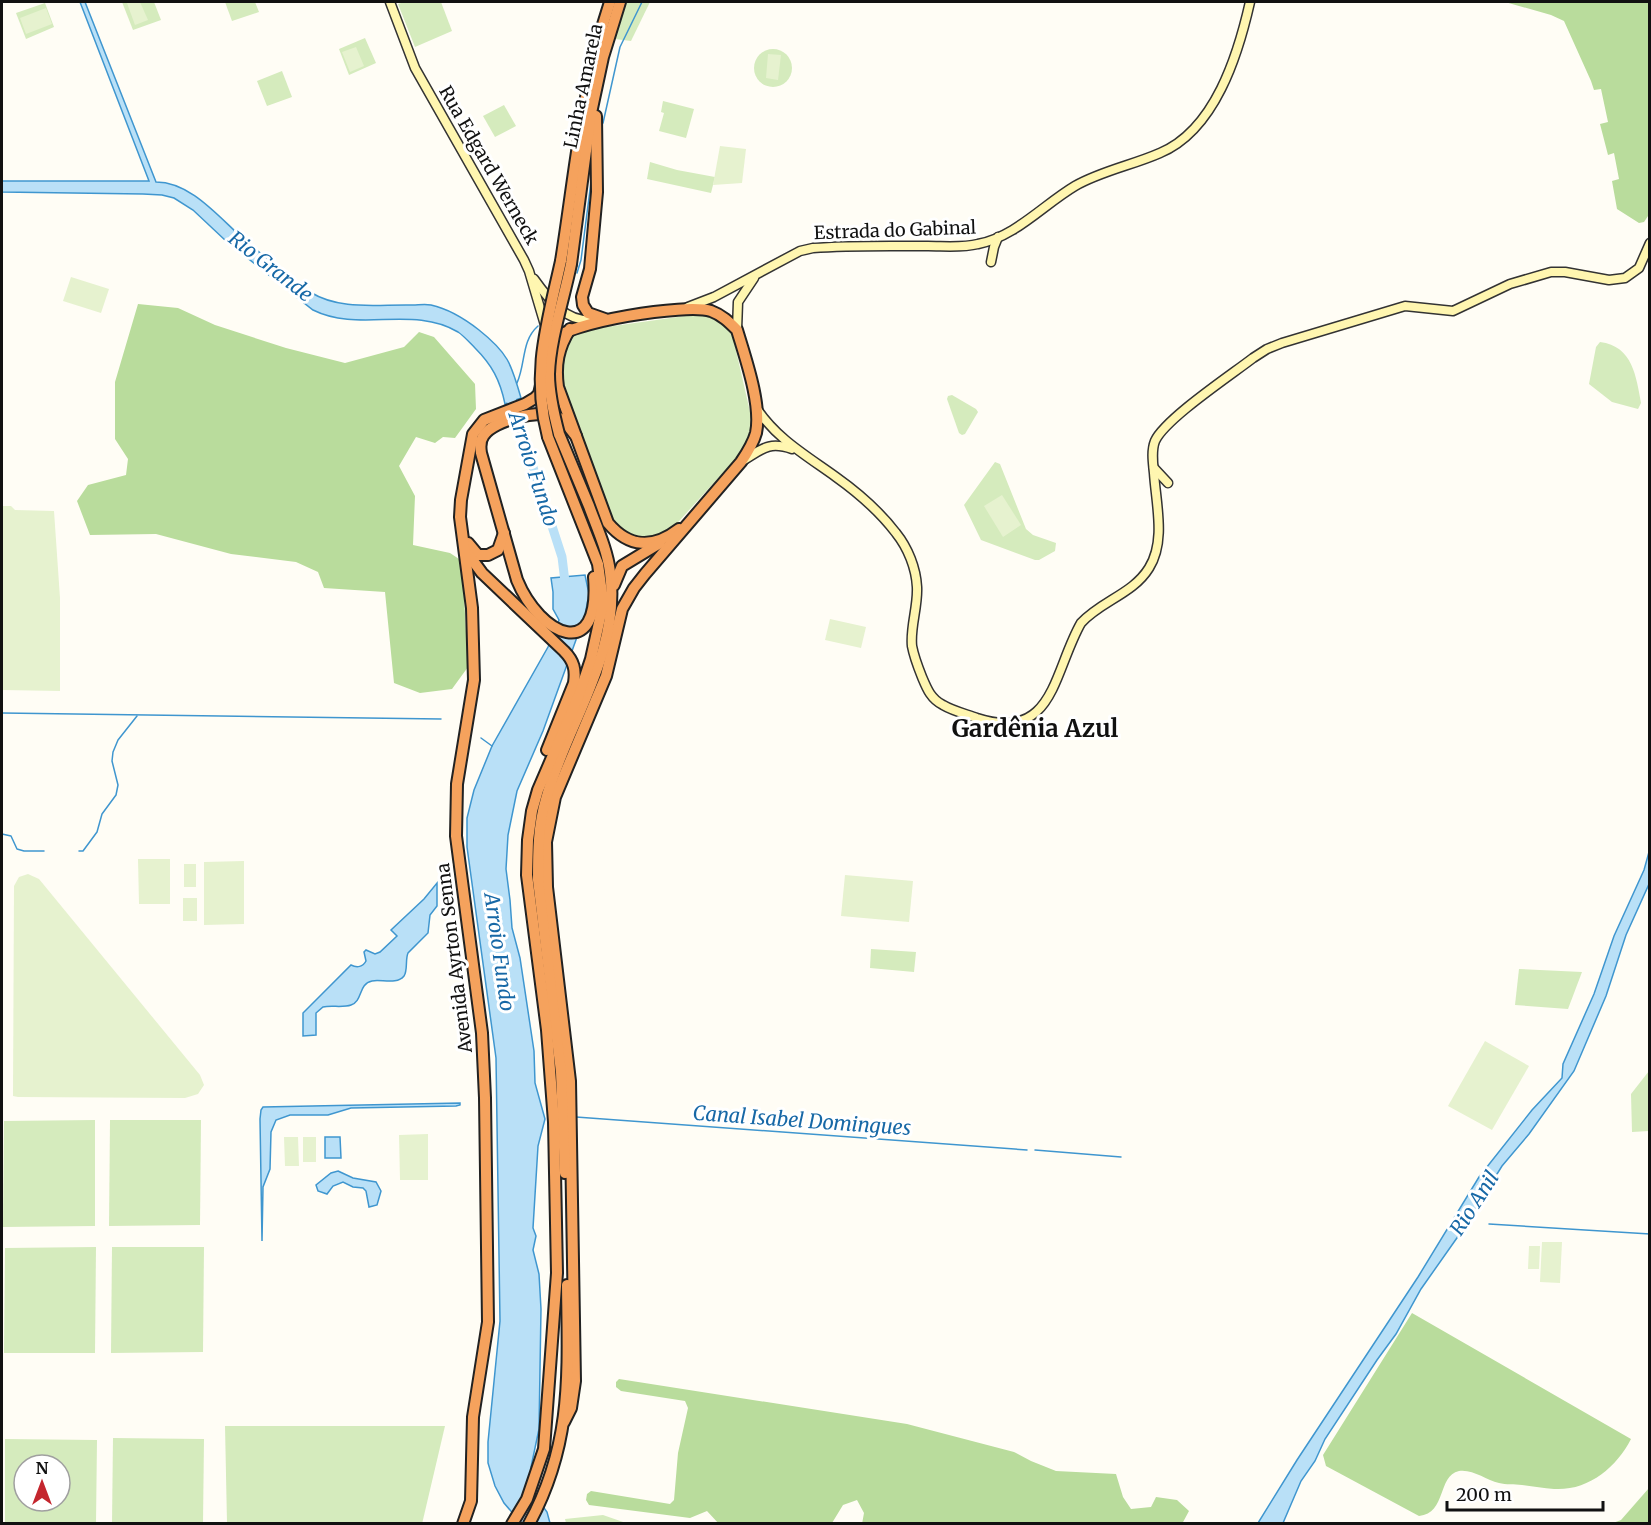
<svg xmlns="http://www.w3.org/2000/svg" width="1651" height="1525" font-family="Merriweather,serif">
<rect width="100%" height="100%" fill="#fffdf5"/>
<g fill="#d5ebbd" fill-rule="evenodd">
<polygon points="122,2 154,2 161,20 133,30"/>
<polygon points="225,2 255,2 259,12 232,21"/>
<polygon points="404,2 441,2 452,31 415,47 398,4"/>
<polygon points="624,2 650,2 631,41 615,39 613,26"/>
<polygon points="45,3 54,27 26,39 16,13"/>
<polygon points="365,38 376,63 349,75 339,49"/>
<circle cx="773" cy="68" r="19"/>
<polygon points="282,71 292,97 267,106 257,81"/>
<polygon points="663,101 694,109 686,138 659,131 664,113 661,112"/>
<polygon points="504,105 516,126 495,137 483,116"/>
<polygon points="650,162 677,170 715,177 711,193 647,179"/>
<path d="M699,314C714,316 723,320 732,333L751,416L750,433L740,454L671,530C649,544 628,541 612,520L563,388C558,363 560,340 585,330Z"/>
<path d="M1600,342C1633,346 1636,377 1641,403L1638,409L1612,402L1589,384L1596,347Z"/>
<polygon points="952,395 976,409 978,412 965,434 962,435 959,433 947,399 948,396"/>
<polygon points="995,462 1000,464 1026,529 1033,535 1056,543 1055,551 1039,560 1035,560 981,540 964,505"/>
<polygon points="871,949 916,952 914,972 870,968"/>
<polygon points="1519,969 1582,972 1568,1009 1515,1005"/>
<polygon points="1649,1071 1649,1131 1632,1132 1631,1094"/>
<polygon points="95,1120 95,1226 3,1227 4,1121"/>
<polygon points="110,1120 201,1120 200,1225 109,1226"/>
<polygon points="96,1247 95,1353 4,1353 5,1248"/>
<polygon points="112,1247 204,1247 203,1352 111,1353"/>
<polygon points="225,1426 445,1426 422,1524 227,1523"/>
<polygon points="113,1438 204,1439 203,1523 112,1523"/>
<path d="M5,1439L97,1440L96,1523H5ZM24,1465H60V1501H24Z"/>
<polygon points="603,1515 626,1523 566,1523 565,1519"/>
</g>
<g fill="#b9dc9c">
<polygon points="1505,2 1649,2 1650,213 1644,222 1639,223 1617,209 1612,181 1619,179 1614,153 1608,155 1600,124 1608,122 1601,89 1594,90 1591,81 1564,21 1551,15"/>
<polygon points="138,304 178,308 215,325 286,348 345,363 404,347 419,332 434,337 475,384 476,409 455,438 443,437 435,443 416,437 399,466 415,496 413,545 450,553 462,561 468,667 452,689 420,693 394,683 385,592 324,588 318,572 296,562 231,554 156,534 90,535 77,501 88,485 126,475 128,459 115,439 115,382"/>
<path d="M1412,1313L1631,1439C1616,1468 1588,1491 1554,1489C1543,1488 1532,1486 1522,1485C1514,1484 1506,1485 1499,1483C1486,1480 1473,1469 1459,1471C1437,1476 1447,1513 1419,1516L1326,1466L1323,1455Z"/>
<polygon points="619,1379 907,1424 1014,1452 1031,1461 1056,1471 1116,1474 1123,1497 1131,1509 1151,1507 1156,1497 1177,1500 1189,1511 1182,1524 862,1524 864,1513 857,1500 843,1505 832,1523 719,1524 707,1511 690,1518 589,1505 586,1500 587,1494 591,1491 670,1504 674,1500 678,1453 688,1408 685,1401 621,1391 616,1387 616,1382"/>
<polygon points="1649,1488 1649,1523 1613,1523 1621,1520"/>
</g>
<g fill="#e6f2cf">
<polygon points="130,2 140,2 148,20 135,25 127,3"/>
<polygon points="46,8 52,24 26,34 20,18"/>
<polygon points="356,47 364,66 350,72 342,52"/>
<polygon points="768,54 781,55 778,80 766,78"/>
<polygon points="720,146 746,149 742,183 713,185"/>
<polygon points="71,277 109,289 101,313 63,301"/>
<polygon points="1002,495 1021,525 1003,537 984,506"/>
<polygon points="2,506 11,506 15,510 54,511 60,598 60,691 2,690"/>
<polygon points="830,619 866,627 861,648 825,640"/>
<polygon points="138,859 170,859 170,904 139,904"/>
<polygon points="244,861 244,924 204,925 204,862"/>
<rect x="184" y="864" width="12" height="23"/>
<polygon points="28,874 39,879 200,1075 204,1085 198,1094 185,1098 18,1097 13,1096 14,886 19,877"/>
<polygon points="845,875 913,881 909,922 841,916"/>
<rect x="183" y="898" width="14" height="23"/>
<polygon points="1485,1041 1529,1066 1492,1130 1448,1106"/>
<polygon points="428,1134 428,1180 400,1180 399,1135"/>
<polygon points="284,1137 298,1137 299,1166 285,1166"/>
<rect x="303" y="1137" width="13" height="25"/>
<polygon points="1542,1242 1562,1242 1560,1283 1540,1282"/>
<polygon points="1529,1246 1540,1246 1539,1269 1528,1269"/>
</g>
<g fill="#b9e0f7" stroke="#3f96cf" stroke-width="1.5">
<path d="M80,2H85L156,182C192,182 220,219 246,241C266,258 288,277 310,292C341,311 378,304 413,305C418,305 425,304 431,305C449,309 465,319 479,330C508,353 511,363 521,398L505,404C500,380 492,365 475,348C470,343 464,336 458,332C413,305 359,333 313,310L226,241L193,210L174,198L162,195L143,194L2,192V181H149Z"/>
<polygon points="585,575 589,594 585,615 543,731 517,791 508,835 506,869 510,900 512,928 520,958 534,1051 535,1083 545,1119 538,1146 533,1228 536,1236 533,1250 539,1274 541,1309 539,1429 531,1467 536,1497 547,1512 550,1523 522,1524 504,1503 495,1486 488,1463 488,1442 500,1321 496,1058 467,847 467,818 474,790 492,746 548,647 559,620 553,609 553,592 551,578"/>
<polygon points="1649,852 1649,884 1626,935 1606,996 1574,1071 1529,1134 1502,1166 1459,1235 1421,1289 1396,1334 1377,1360 1325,1439 1315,1461 1301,1481 1283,1523 1258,1523 1297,1460 1418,1277 1479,1177 1532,1110 1562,1078 1563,1064 1594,994 1614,936 1644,870"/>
<path d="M437,883V906L430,915L428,933L408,953C405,960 408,970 404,976C397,985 381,979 372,981C358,984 363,1001 351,1005C343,1008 331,1005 323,1007L316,1013V1035L303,1036V1013L351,965C357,968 363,967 366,961L364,952L366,950L375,954L380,952L397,936L391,930L424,899Z"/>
<polygon points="460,1103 460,1105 456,1106 351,1108 328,1115 290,1115 276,1120 271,1132 270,1169 263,1187 262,1241 260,1119 261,1110 263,1107"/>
<polygon points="325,1137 340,1137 341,1158 325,1158"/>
<polygon points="338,1171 353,1178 376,1182 381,1191 377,1205 369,1207 366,1191 363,1188 353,1187 343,1182 333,1186 327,1194 318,1191 316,1185 331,1173"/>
</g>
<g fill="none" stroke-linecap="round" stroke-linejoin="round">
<g stroke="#3f96cf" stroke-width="1.5">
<polyline points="603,123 620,47 642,2"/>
<polyline points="577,273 581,260 591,182"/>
<path d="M517,383C526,363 521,341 538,326"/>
<polyline points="2,713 441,719"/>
<polyline points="481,738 492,746"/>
<polyline points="2,834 11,836 17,849 24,851 44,851"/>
<polyline points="79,851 83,851 97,832 102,814 116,795 118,785 112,761 113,752 118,740 137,716"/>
<polyline points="576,1117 1027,1150"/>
<polyline points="1035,1150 1121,1157"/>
<polyline points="1489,1224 1650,1234"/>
</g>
<polyline stroke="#b9e0f7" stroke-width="9" points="508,390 562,557 566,590"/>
<defs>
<g id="secondary">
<polyline points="390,2 415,68 524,260 529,271 545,325"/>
<polyline points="991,262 994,247 998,237"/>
<path d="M534,279C549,300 566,323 594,320"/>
<path d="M688,307L714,297L800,251L813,248C851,245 890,246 928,246C944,246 962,248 978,244C1015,237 1043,205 1075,186C1101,171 1133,165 1160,153C1215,130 1238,55 1250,2"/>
<polyline points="737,330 738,302 754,278"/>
<path d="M757,409C777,439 807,456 836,477C857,492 880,512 896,533C908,548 916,568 917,587C918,607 910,627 912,646C914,657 918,667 922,677C927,689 931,699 943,705C953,711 966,714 977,718C1054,743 1053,672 1081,623C1101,601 1133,594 1149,568C1166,541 1156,504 1154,473C1153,463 1151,451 1155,441C1165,419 1231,375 1253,358L1267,349L1282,343L1405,306L1453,311L1510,284L1551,272H1565L1609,280L1625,278L1639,268L1650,243"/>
<path d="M744,460C762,449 769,441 792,449"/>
<polyline points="1154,468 1168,483"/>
</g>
<g id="highway">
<polyline points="596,116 597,192 590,269 582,297 583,305 588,313 605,319"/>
<path d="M561,261C575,174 582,86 610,2"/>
<polyline points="571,264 591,113 603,57 620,2"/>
<path d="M570,329C558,348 555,365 558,387L608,523C629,548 653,549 679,529"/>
<path d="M551,341C568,322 686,303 711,311C722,315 729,322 737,330C745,357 762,405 756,433C753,444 747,453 741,462L645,574L634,588L622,609L606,676L555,797L546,842L547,887L570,1081L575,1381L571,1408L564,1422"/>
<path d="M559,434C569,458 579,482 589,506C597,528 607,549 610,572C621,654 567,723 546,799C538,826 538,852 538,880L561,1072L565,1173"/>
<path d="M576,436C570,429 565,420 556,416C540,409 494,420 484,435C480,440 480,447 481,453L517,580C540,636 601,664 594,577"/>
<polyline points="468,543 478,555 488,555 498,550 504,533"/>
<path d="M468,554L482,573L564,651C574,661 576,670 574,683L547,750"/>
<polyline points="614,585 622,566 660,543"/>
<polyline points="463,1524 471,1501 473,1417 488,1322 485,1098 482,1033 456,836 457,784 474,680 472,608 460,517 461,500 473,434 484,420 525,404 535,398 539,394 541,385"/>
<polyline points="512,1524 527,1499 544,1449 557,1273 554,1122 547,1030 527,875 528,840 532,811 538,790 579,695 591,659 602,609 602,593 598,564 548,437"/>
<path d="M529,1524C573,1443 568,1373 567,1285"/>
</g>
</defs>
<use href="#secondary" stroke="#333" stroke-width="11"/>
<use href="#highway" stroke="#222" stroke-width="14"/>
<use href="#secondary" stroke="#fff6b0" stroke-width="8"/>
<use href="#highway" stroke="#f5a25d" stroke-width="10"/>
<defs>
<g id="highway-bridge">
<path d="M559,434C554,415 549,395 549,374C550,339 564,299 571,264"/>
<path d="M548,437C531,373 547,324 561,261"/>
</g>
</defs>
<use href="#highway-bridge" stroke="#222" stroke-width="14" stroke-linecap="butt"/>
<use href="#highway-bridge" stroke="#f5a25d" stroke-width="10"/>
</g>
<g text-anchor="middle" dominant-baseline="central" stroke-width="6" stroke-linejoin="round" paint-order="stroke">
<g font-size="18" fill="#111" stroke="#fff">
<text transform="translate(583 86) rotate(-78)">Linha Amarela</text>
<text transform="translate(489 165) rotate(60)">Rua Edgard Werneck</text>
<text transform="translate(895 230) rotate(-2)">Estrada do Gabinal</text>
<text transform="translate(454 958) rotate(-97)">Avenida Ayrton Senna</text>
</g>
<g font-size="20" font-style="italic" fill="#1768a6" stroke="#fff">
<text transform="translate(271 266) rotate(38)">Rio Grande</text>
<text transform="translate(534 469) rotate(72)">Arroio Fundo</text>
<text transform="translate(500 952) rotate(82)">Arroio Fundo</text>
<text transform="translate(802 1120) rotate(4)">Canal Isabel Domingues</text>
<text transform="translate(1474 1203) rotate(-57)">Rio Anil</text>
</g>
<g font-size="24" font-weight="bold" fill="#111" stroke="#fff">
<text x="1035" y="728">Gardênia Azul</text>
</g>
</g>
<rect width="1651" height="1525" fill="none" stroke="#111111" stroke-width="6"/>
<g transform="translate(42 1483)"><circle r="28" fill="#ffffff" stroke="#a0a0a0" stroke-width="1.5"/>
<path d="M0-4.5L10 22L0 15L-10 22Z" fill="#c4262e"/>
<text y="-9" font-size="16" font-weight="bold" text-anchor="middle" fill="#111111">N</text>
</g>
<path d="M1447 1501v9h156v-9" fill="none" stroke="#111111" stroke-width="3"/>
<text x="1456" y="1501" font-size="18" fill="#111111" stroke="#ffffff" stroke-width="4.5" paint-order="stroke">200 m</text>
</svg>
